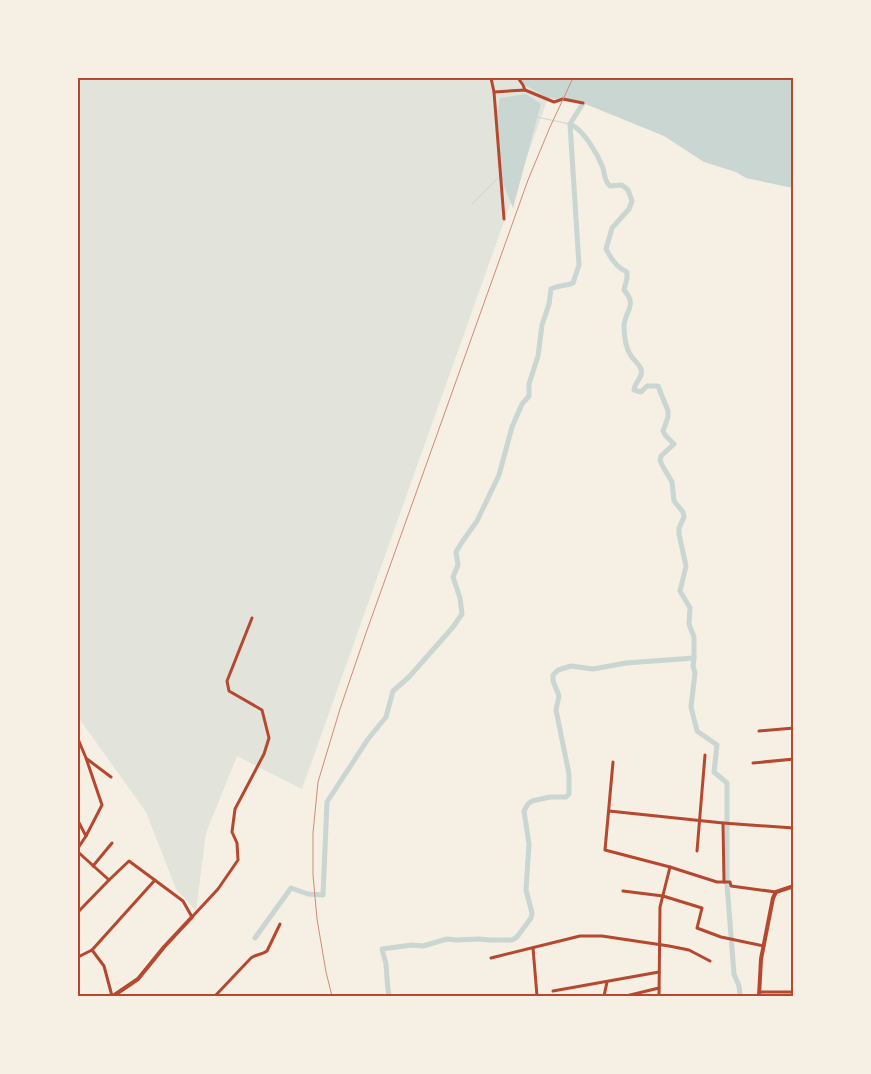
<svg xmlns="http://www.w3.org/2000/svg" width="871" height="1074" font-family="Jost,sans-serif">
<rect width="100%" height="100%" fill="#f6efe4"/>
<polygon fill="#e2e4dc" points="78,78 518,78 526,86 548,98 302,789 237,756 206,833 196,911 176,889 146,812 78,717"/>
<g fill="#c9d6d2">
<polygon points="518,78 793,78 793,188 746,178 736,172 704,162 664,136 578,101 548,98 526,86"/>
<polygon points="526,94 541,104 513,208 500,176 497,115 500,98"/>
</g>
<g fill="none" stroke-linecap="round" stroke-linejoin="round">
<g stroke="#c9d6d2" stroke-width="1">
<polyline points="537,117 570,124"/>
<polyline points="472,204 500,176"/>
</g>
<g stroke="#c9d6d2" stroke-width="5">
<polyline points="694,658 693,666 695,673 691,707 697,731 717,745 714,772 727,783 727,885 734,974 739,986 740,996"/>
<path d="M255,938L291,888L308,894L323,895L327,802L368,739L386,717L393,691L409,677L453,627L462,614L460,598L453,577L458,565L456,552L462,542L477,521L499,475L512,427L522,404L529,396V384L538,356L542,325L549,304L551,289C558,285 566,286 573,283L579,265L570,124"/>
<path d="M389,996C387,986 387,975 386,964C385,959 383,954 382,949L412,945L423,946L447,939L456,940L479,939L490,940H512L517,937L531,918L532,913L526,890L529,844L524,811L528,804L532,801L550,797H566L569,794V774L556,710L559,696L553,681V675L558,670L571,666L593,669L626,663L694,658V637L689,624L690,608L680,591L686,566L679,534V528L684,517L683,512L674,501L672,482L662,465L660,460L661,456L674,444L665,435L663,431L668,417V411L658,386H647L641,392L634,390C634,383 644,377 641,369C639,364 634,360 631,356C626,348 624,335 624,326C625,310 638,306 624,290L627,278V272C617,268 611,259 606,249L612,228L629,209L632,201L628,190L622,185L610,186C604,181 605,175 603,168C598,155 584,130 570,124L585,100"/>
</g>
<g stroke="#b5482f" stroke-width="3">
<polyline points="491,78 494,92 504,219"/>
<polyline points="518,78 523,85 525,90"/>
<polyline points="494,92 525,90 554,102 563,99 583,103"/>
<polyline points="759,731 794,728"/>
<polyline points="78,739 86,758 102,805 86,836"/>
<polyline points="87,759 111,777"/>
<polyline points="613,762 605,850 670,867"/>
<polyline points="753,763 794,759"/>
<polyline points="609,811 723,823 724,882"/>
<polyline points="78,821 86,836 78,848"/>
<polyline points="723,823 794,828"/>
<polyline points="697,851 705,755"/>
<polyline points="78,852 109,880 129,861 183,901 192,917 218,889 238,860 237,843 232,832 235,809 264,754 269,738 262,710 229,691 227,681 252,618"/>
<polyline points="93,866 112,843"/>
<polyline points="623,891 663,896 702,908 697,928 721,937 764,946"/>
<polyline points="78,912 109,880"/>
<polyline points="533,948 537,996"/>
<polyline points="92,950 155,880"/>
<polyline points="78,957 92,950 104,966 112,996"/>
<polyline points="491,958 580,936 602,936 669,946 689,950 710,961"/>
<polyline points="78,986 78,993"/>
<polyline points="553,991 659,972"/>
<polyline points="760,992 794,992"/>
<path d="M215,996L251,958C256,954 262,955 267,951L280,924"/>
<polyline points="604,996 607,982"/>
<polyline points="626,996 659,988"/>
<polyline points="659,996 660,907 670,867 717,882 730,882 731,886 776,892"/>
</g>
<g stroke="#b5482f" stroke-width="4">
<polyline points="113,996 138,979 164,947 192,917"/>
<polyline points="759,996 761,959 773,898 776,892 794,886"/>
</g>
<polyline stroke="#cf8b77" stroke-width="1" points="332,996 326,972 317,919 313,875 313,833 318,782 340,709 366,633 528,180 550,127 573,78"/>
</g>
<rect width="871" height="1074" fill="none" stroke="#f6efe4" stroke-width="158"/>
<rect x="79" y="79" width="713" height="916" fill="none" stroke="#b5482f" stroke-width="2"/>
</svg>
